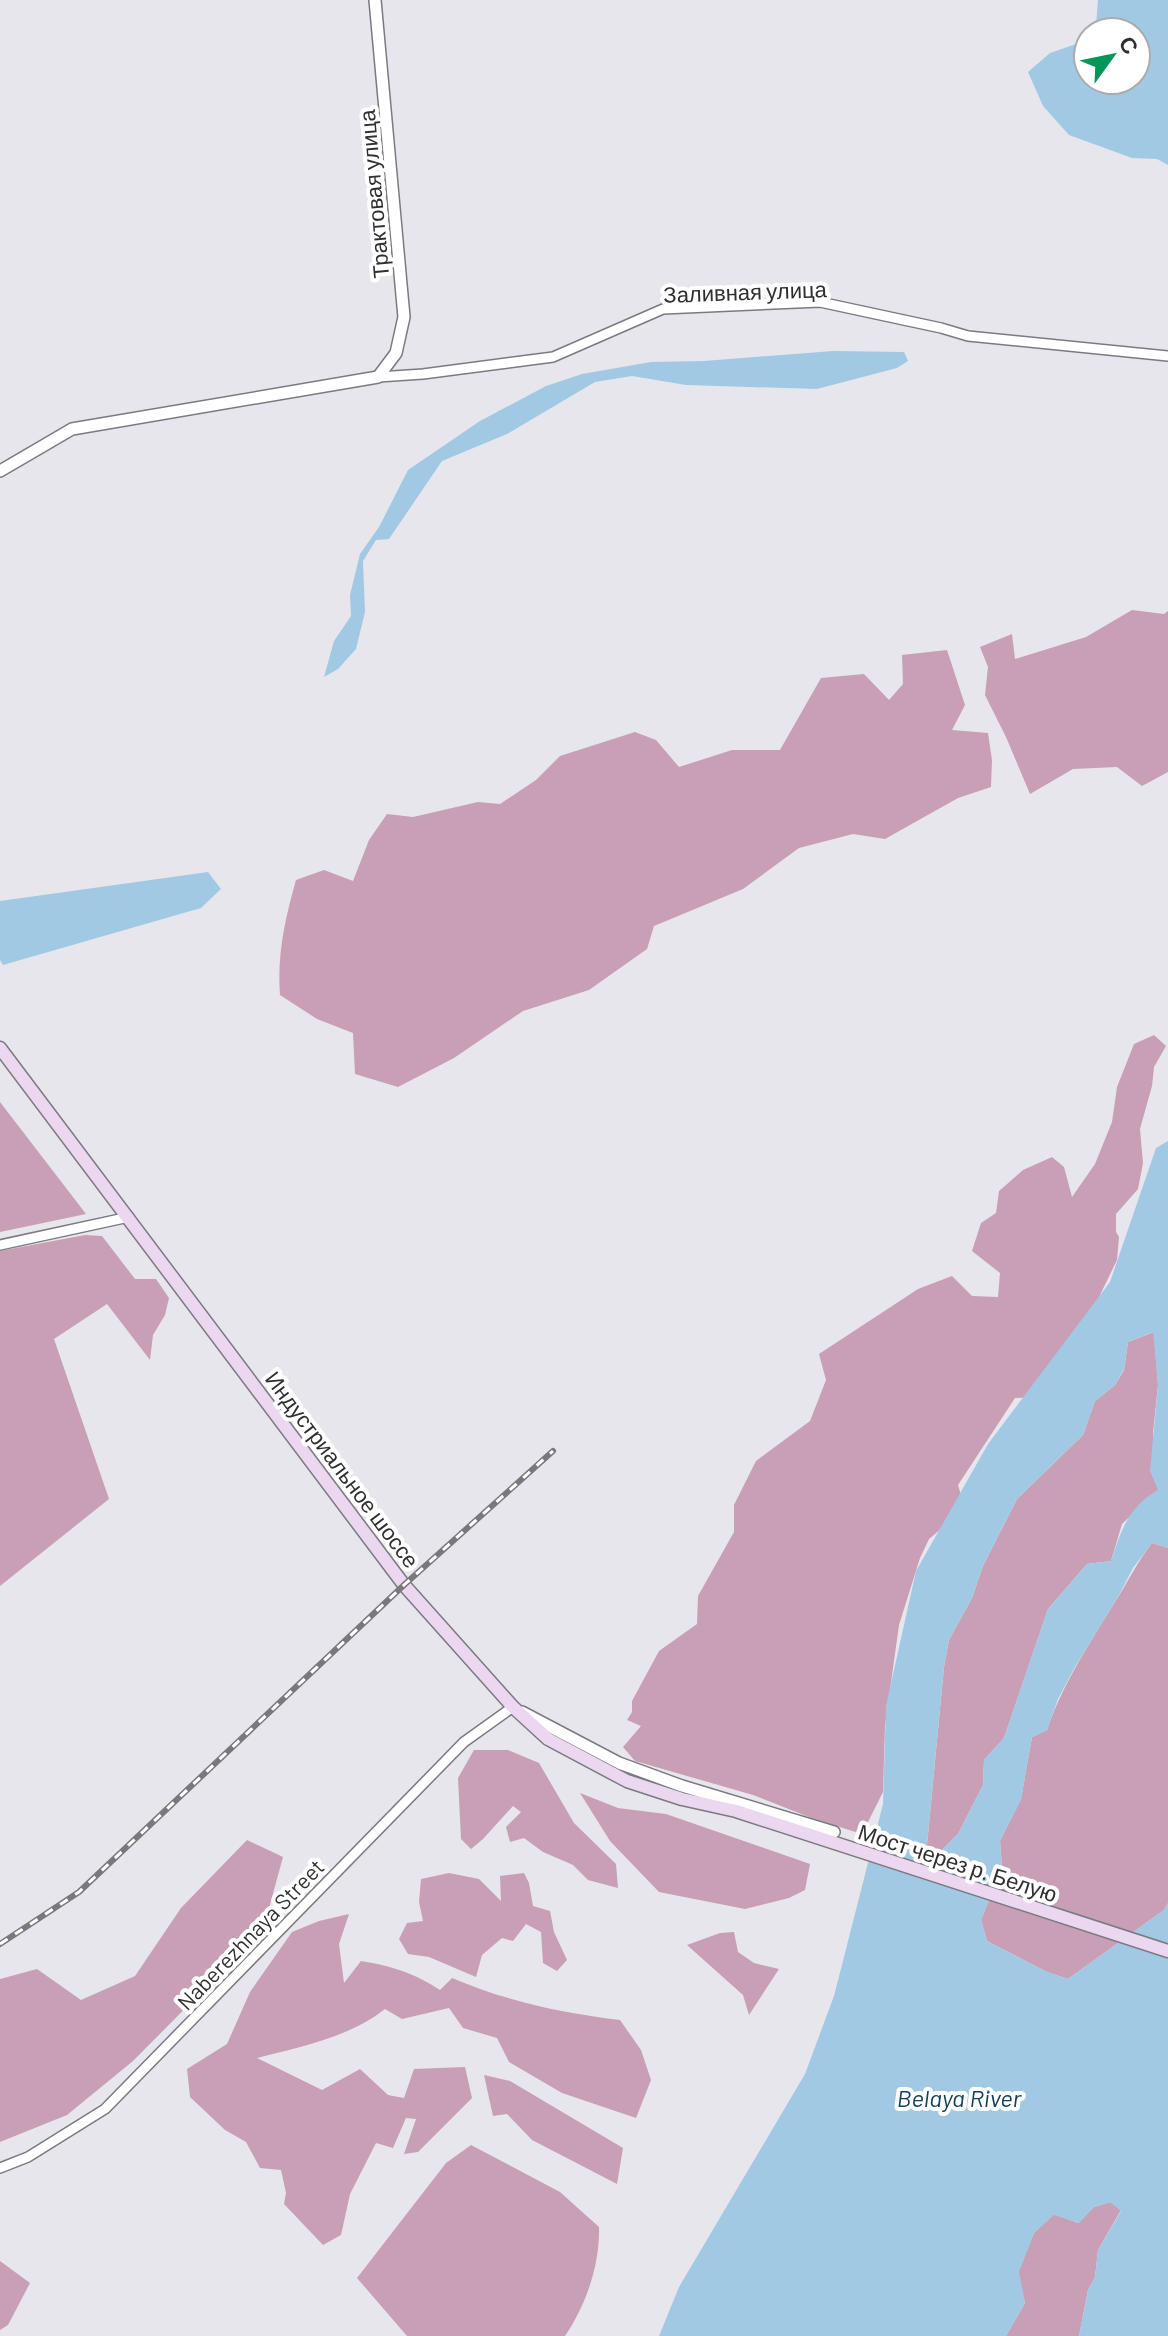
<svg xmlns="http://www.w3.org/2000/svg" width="1168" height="2336" font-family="Barlow,sans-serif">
<rect width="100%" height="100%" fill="#e7e6ed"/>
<g fill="#c89fb4">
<polygon points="1132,610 1164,614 1168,611 1168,772 1142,786 1117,767 1073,769 1030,794 1006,737 985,695 988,667 980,647 1012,634 1015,659 1086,637"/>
<path d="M947,650L965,705L952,730L988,733L992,760L991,787L958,798L885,839L853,834L799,848L743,889L654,926L647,949L589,990L523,1011L454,1058L398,1087L355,1074L353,1033L317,1019L280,995C277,954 285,919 296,880L324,870L353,881L369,840L387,814L413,817L478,802L500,804L536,780L560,756L635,732L656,740L679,767L732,750H780L821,678L864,674L889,700L903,684L902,655Z"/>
<polygon points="1154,1035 1166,1046 1154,1067 1152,1086 1140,1129 1143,1163 1138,1189 1116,1214 1116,1232 1119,1237 1117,1260 1100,1295 1095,1328 1043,1397 1015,1398 958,1485 963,1502 955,1517 929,1539 920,1558 899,1625 885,1726 883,1792 862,1834 814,1819 753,1795 635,1761 623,1747 641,1726 627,1720 632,1712 632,1701 659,1651 697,1624 698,1596 734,1532 734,1505 756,1461 810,1421 826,1380 819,1354 918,1289 952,1276 972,1296 998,1297 1000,1273 972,1251 981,1223 996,1213 999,1191 1023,1170 1052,1157 1064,1167 1072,1197 1095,1164 1112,1122 1117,1087 1134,1044"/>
<polygon points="0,1102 86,1214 0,1232"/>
<polygon points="85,1235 102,1236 135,1279 156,1279 169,1298 165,1315 153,1335 150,1360 107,1304 54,1339 109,1499 0,1586 0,1251"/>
<polygon points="1154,1332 1158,1385 1153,1433 1158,1490 1122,1524 1111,1561 1087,1564 1048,1609 1004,1738 984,1760 983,1785 958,1834 939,1853 927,1845 944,1667 949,1640 972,1598 983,1566 1017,1499 1083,1435 1095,1401 1115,1385 1124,1370 1128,1342"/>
<path d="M1152,1543L1168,1548V1903L1164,1910L1068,1979L1047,1972L987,1941L981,1920L1002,1868L1000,1841L1021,1799L1032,1737L1047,1730C1063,1683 1090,1643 1115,1602C1128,1582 1137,1562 1152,1543Z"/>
<polygon points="474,1750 508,1750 539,1763 574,1823 616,1864 618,1888 588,1880 573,1865 543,1852 524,1838 510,1842 506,1827 521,1812 513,1806 483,1839 471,1849 461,1839 458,1778"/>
<polygon points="580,1793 618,1808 666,1814 810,1864 805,1890 789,1898 745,1909 659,1892 610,1841"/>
<polygon points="247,1840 283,1857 263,1930 133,2061 67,2115 0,2142 0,1979 37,1969 81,2000 135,1976 181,1908"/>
<polygon points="449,1873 479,1879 501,1901 500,1876 524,1873 529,1883 533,1906 550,1911 554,1932 567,1960 557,1971 543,1963 541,1932 526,1924 513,1941 502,1938 482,1955 476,1977 429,1957 408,1954 399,1939 407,1923 423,1921 419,1902 421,1879"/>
<path d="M349,1914L339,1944L344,1983L361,1961C392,1966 414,1973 440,1990L452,1978C506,2001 561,2013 620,2020L641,2050L651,2080L636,2118L562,2093L509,2062L497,2038L463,2028L449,2008L402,2019L385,2009C350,2037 300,2047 257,2058L322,2090L360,2069L388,2095L404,2098L414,2069L465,2067L472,2098L418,2152L404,2154L416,2119L406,2118L393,2148L376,2143L350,2194L341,2235L323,2245L284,2204L286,2193L281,2170L260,2168L246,2142L225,2130L190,2097L187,2069L227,2044L250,1992L292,1932L319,1921Z"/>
<polygon points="734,1932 738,1952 754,1963 779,1969 749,2015 743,1995 687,1945 720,1933"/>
<polygon points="484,2075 510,2081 623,2148 617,2184 532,2140 507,2114 493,2116"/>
<path d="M471,2145L560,2192L599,2227C600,2265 586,2305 565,2336H407L357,2278L446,2163Z"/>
<polygon points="1110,2202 1121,2210 1098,2250 1095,2277 1088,2290 1079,2336 1006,2336 1025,2303 1018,2272 1034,2233 1054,2214 1078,2223 1094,2207"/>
<polygon points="0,2261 30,2283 8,2325 0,2330"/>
</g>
<g fill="#a2c9e3" fill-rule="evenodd">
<polygon points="1098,0 1168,0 1168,165 1157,159 1132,158 1069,135 1043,106 1028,72 1050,53 1076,44 1088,33 1088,80 1136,80 1136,32 1089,32 1096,26"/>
<polygon points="833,351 904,352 908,361 897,368 817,389 686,385 632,376 595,382 507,434 442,461 389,539 376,540 363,561 365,612 356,649 338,669 324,677 334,641 351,616 350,595 360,554 379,527 408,470 480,421 546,386 582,374 651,362 704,361"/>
<polygon points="208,872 221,889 201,908 3,965 0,960 0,901"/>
<path d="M1168,1141V1548L1152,1543L1133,1568L1118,1597L1075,1667L1058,1699L1047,1730L1032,1737L1021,1800L1000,1841L1002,1868L981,1920L987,1941L1047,1972L1068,1979L1164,1910L1168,1903V2336H1079L1088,2290L1095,2277L1098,2250L1121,2211L1110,2202L1094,2207L1079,2223L1054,2215L1034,2233L1019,2272L1025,2303L1006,2336H659L679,2287L805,2074L834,1996L883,1804L886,1706L916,1571L988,1444L1110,1282L1156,1148ZM1153,1332L1158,1385L1150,1471L1158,1490C1129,1506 1121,1530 1111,1561L1087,1564L1048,1609L1004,1738L984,1760L983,1785L958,1834L939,1853L927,1845L944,1667L949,1640L972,1598L983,1566L1017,1499L1083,1435L1095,1401L1115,1385L1124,1369L1128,1342Z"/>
</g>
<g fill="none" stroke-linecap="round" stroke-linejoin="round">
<defs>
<g id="minor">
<polyline points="378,377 423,374 553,357 663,309 820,302 941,328 968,336 1168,356"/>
<polyline points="0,1245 129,1217"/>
<polyline points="0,2168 28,2157 105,2109 464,1742 513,1707"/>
</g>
<g id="tertiary">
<polyline points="0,471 72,429 378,377 396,353 404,317 375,0"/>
<polyline points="522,1712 619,1763 682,1786 834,1832"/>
</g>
<polyline id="secondary" points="0,1048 404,1585 513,1707 548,1739 627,1781 682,1799 736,1811 1168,1951"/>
</defs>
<use href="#minor" stroke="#7b7a80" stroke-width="12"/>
<use href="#tertiary" stroke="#7b7a80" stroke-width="14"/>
<use href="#secondary" stroke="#7b7a80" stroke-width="15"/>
<use href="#minor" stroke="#fff" stroke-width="9"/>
<use href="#tertiary" stroke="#fff" stroke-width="11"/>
<use href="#secondary" stroke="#ebd7f0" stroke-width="12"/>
<defs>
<polyline id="rail" points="0,1944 79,1892 404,1585 553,1451"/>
</defs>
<use href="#rail" stroke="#79797d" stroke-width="6"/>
<use href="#rail" stroke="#fff" stroke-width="3" stroke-dasharray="9" stroke-linecap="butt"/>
</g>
<g text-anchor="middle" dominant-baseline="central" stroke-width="8" stroke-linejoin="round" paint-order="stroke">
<g font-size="22" fill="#2f2f31" stroke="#fff">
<text transform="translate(373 194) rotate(-95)">Трактовая улица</text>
<text transform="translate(745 291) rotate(-2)">Заливная улица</text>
<text transform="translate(343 1469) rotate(53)">Индустриальное шоссе</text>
<text transform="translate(958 1862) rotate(18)">Мост через р. Белую</text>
<text transform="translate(250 1934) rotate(-46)">Naberezhnaya Street</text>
</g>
<g font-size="24" font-style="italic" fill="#10415c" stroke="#fff">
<text x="959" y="2097">Belaya River</text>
</g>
</g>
<g transform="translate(1112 56) rotate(57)"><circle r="38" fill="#ffffff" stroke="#acacad" stroke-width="2"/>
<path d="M0-6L14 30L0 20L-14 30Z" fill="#009759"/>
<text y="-12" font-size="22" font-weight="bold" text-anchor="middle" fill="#2f2f31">С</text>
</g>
</svg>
